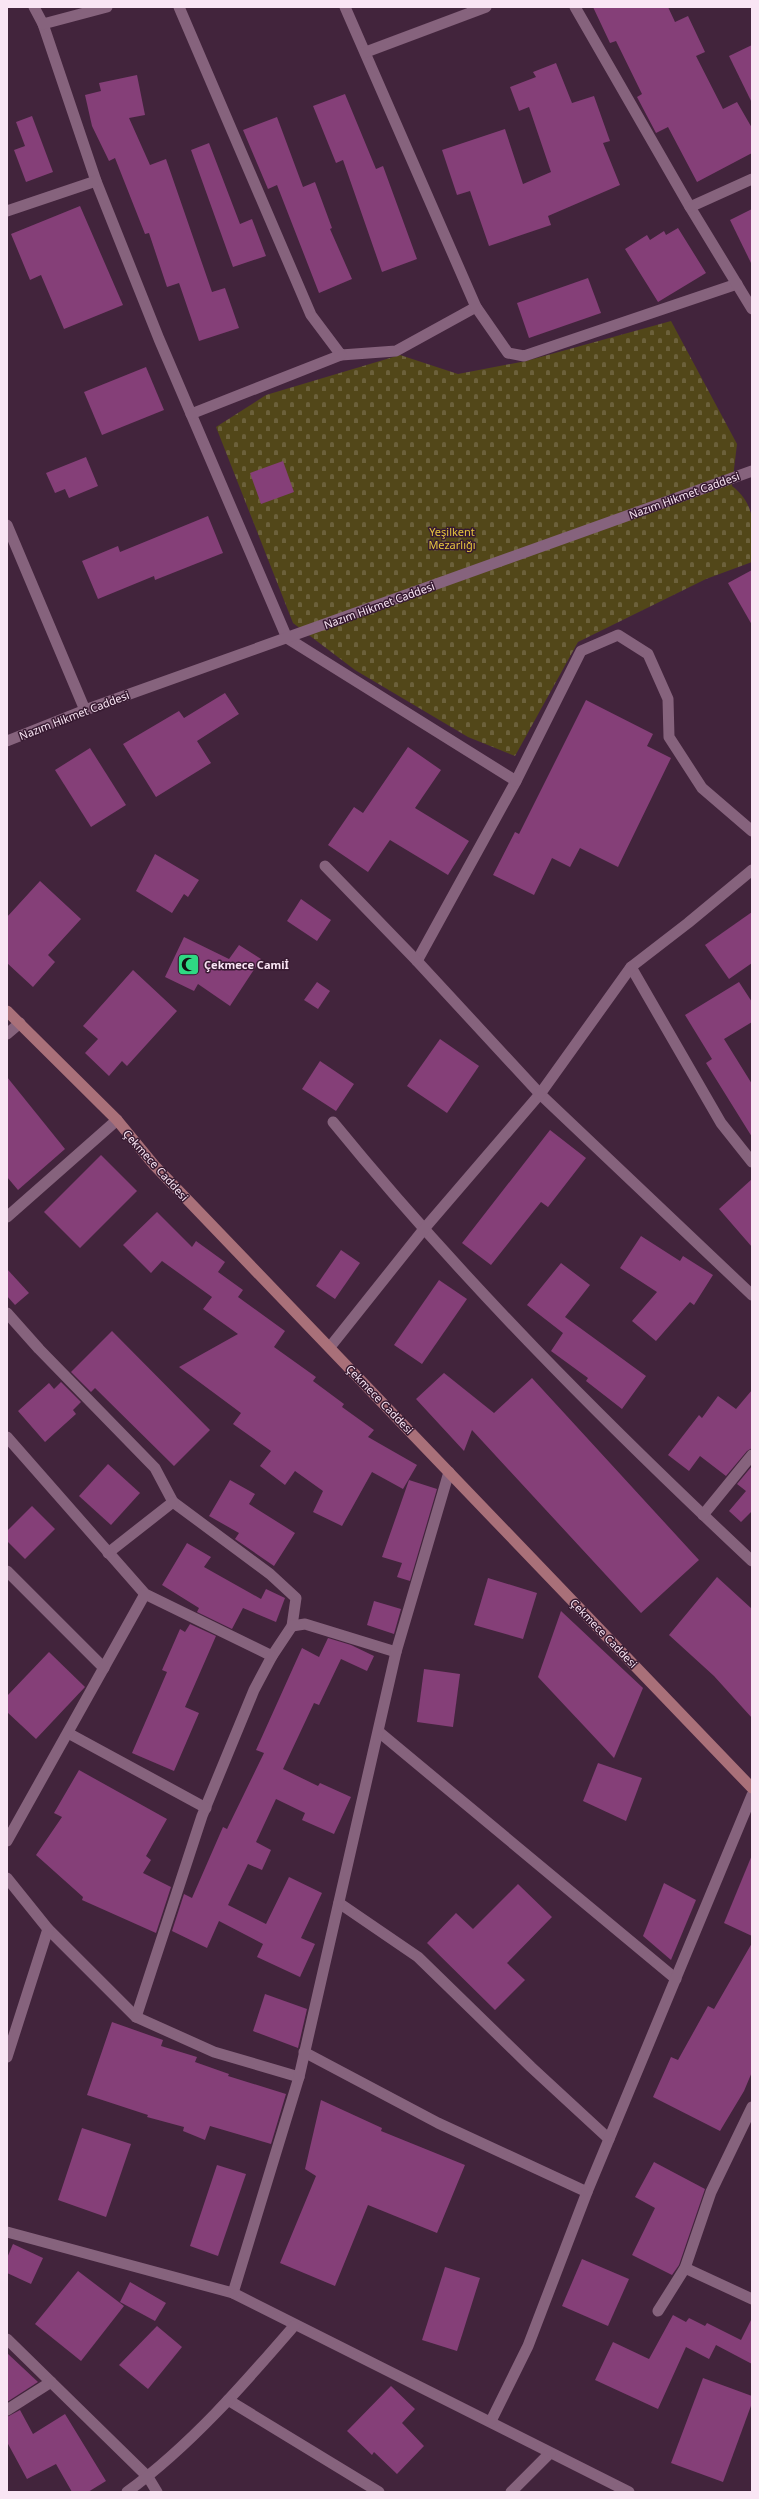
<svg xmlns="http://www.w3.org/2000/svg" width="759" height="2499" font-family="'Noto Sans',sans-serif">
<defs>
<pattern id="cemetery-stones" width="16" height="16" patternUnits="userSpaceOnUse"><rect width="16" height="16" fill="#524719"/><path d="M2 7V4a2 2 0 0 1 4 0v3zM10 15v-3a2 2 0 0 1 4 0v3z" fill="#6c613b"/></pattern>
</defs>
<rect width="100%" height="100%" fill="#42243c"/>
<path fill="url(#cemetery-stones)" d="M671,321L737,444L732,486C759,507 752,530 752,562L706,579L578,642L515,756L468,737L355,670L293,623L216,427L266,395L400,355L458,374L526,361Z"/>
<g fill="#853f78">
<polygon points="593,7 668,7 675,22 688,16 705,52 696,56 723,109 737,102 752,128 752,153 697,182 668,127 656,133 637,97 642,94 616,41 610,43"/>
<polygon points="752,45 752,103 729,56"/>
<polygon points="556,63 572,103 594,96 610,141 603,143 620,185 548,216 551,225 489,246 470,191 457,195 442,150 505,129 523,184 551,172 529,107 519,111 510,87 536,77 533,72"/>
<polygon points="137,75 145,115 129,118 150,165 166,159 212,292 225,288 239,328 199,341 179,283 167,287 149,233 145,234 115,158 109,161 92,126 85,95 101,91 99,83"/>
<polygon points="345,94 376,169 383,166 417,259 382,272 343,160 336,163 313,106"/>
<polygon points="32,116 53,172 26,182 14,150 25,146 16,122"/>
<polygon points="277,117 303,187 315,182 332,228 330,229 352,279 319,293 277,185 268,189 243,130"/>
<polygon points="209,143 240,224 252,219 266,256 233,267 191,150"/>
<polygon points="80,206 123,305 64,329 41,275 30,280 11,234"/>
<polygon points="752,209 752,265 730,220"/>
<polygon points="678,228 706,273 658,302 625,249 647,235 650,240 664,231 666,235"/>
<polygon points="588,278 601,313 529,338 517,303"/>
<polygon points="146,367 164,410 102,435 84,392"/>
<polygon points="86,457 98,486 69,498 65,489 55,493 46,473"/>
<polygon points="283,461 294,492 261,504 250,473"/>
<polygon points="208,516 223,553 155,580 154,576 98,599 82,561 118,546 120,552"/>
<polygon points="752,570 752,625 728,583"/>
<polygon points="225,693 239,714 197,741 211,763 156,797 123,744 179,711 184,718"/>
<polygon points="586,700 653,734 647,746 671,758 618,867 580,848 570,867 552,858 534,895 493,875 515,832 519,834"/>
<polygon points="408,747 441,770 415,808 469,841 448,875 390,840 368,872 328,845 354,807 363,813"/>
<polygon points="90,748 126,805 91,827 55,770"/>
<polygon points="155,854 199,880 188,897 184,894 172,913 136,891"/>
<polygon points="40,881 81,919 48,955 55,962 33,987 7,963 7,917"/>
<polygon points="301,899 331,920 317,941 287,921"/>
<polygon points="752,912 752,963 729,979 705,945"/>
<polygon points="184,937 229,959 239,945 261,959 230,1006 198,984 194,991 165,977"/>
<polygon points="133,970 177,1011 127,1066 122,1061 109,1076 85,1053 98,1039 83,1026"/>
<polygon points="317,982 330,991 318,1009 304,1000"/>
<polygon points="739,982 752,1002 752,1022 724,1039 752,1084 752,1137 706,1063 712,1059 685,1015"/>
<polygon points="440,1039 479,1066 447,1113 407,1086"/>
<polygon points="320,1061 354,1084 336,1111 302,1089"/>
<polygon points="7,1077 65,1149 18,1190 7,1177"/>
<polygon points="550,1130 586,1158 548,1207 541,1202 491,1265 462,1243"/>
<polygon points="101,1155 137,1191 80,1248 44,1212"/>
<polygon points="752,1179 752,1247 719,1209"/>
<polygon points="157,1212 192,1247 196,1241 225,1262 218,1272 243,1290 238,1297 285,1331 274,1347 316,1377 313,1381 344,1404 342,1407 374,1430 368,1437 417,1465 403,1489 372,1472 342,1526 313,1512 323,1491 295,1471 285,1485 260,1466 271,1451 233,1424 241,1413 179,1367 238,1334 203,1309 212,1297 162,1261 151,1273 123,1245"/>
<polygon points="641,1236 680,1261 683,1256 713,1275 694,1305 690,1302 656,1341 632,1321 657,1292 620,1268"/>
<polygon points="341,1250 360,1263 335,1299 316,1286"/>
<polygon points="561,1263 590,1285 565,1317 646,1376 622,1409 586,1381 588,1378 551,1351 563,1333 527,1305"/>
<polygon points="7,1269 29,1293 15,1305 7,1296"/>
<polygon points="439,1280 467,1299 422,1364 394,1345"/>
<polygon points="112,1331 210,1430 174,1466 95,1388 91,1392 71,1372"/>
<polygon points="444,1373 494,1413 532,1378 699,1560 641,1613 472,1430 464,1451 416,1399"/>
<polygon points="61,1382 81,1402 73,1410 76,1414 45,1442 18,1411 49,1383 54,1389"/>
<polygon points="752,1390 752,1448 747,1451 726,1476 700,1456 689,1471 668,1455 699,1415 702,1418 718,1396 736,1409"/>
<polygon points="108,1464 140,1493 111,1525 79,1496"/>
<polygon points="752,1466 752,1511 741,1522 729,1511 746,1491 737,1484"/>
<polygon points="230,1480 255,1494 249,1504 295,1533 274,1566 235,1539 239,1533 209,1516"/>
<polygon points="409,1480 437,1489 410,1581 397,1577 402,1563 382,1557"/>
<polygon points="32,1506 55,1529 25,1559 7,1541 7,1531"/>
<polygon points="187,1543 211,1557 204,1567 261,1599 266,1589 285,1598 276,1622 243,1608 232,1629 197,1612 199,1608 162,1585"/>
<polygon points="717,1577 752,1609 752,1718 714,1676 669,1635"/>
<polygon points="488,1578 537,1593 523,1639 474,1625"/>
<polygon points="374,1601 401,1609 394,1634 367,1625"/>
<polygon points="561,1611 643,1688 614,1758 538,1677"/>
<polygon points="190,1624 216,1636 185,1707 199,1713 174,1771 132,1753 167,1672 162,1670 180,1629 185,1632"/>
<polygon points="328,1638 351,1645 374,1656 367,1671 341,1659 319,1705 314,1703 283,1769 318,1786 320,1783 351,1797 334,1834 302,1820 305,1813 276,1799 256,1842 271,1850 262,1870 248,1864 228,1905 266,1924 289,1877 322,1893 301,1938 315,1944 300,1977 257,1957 263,1944 219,1921 207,1948 172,1931 184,1894 192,1898 223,1827 227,1829 264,1753 256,1750 302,1648 319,1657"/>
<polygon points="49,1652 85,1687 36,1739 7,1712 7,1696"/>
<polygon points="424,1669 460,1674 453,1727 417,1722"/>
<polygon points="598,1763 642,1778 626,1821 583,1801"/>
<polygon points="79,1770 167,1819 146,1856 151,1860 143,1873 171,1887 156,1933 82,1900 83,1897 36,1855 62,1817 54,1813"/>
<polygon points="752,1855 752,1936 724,1923"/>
<polygon points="664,1883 696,1900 671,1960 643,1936"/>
<polygon points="518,1884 552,1917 507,1963 525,1980 495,2010 427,1943 456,1913 473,1929"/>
<polygon points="752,1943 752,2072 744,2091 720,2131 653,2097 671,2057 678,2060 708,2006 714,2009"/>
<polygon points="265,1994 307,2009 298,2048 253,2031"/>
<polygon points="112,2022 163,2040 161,2046 197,2057 195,2062 229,2074 228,2076 286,2094 271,2144 210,2126 205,2140 183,2131 184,2127 147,2117 148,2115 87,2095"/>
<polygon points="321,2100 382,2128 381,2131 465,2165 437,2233 368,2205 335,2286 280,2263 316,2176 305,2169"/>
<polygon points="82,2128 131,2144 106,2217 58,2200"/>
<polygon points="654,2162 705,2189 679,2265 672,2275 632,2255 655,2208 635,2197"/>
<polygon points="217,2165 246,2174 218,2256 190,2246"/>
<polygon points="13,2244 43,2258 31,2284 7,2273 7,2258"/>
<polygon points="582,2259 629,2279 608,2326 562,2306"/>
<polygon points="445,2267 480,2278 457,2351 422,2340"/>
<polygon points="78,2271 124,2306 81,2361 35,2324"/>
<polygon points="130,2282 166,2303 155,2321 120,2302"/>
<polygon points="673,2315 686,2322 689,2318 705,2326 707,2323 741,2340 752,2318 752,2364 716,2345 709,2359 686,2347 658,2409 595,2380 613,2342 649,2359"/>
<polygon points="157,2326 182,2347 148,2389 119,2365"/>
<polygon points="7,2353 38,2382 7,2402"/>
<polygon points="703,2378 752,2396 752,2403 723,2482 671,2463"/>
<polygon points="391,2386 415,2409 402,2423 424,2446 397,2474 374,2452 372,2455 347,2431"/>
<polygon points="20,2410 33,2434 65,2414 106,2481 88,2492 72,2492 56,2464 27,2479 7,2442 7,2417"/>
</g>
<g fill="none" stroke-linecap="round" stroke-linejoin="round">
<g stroke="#86637d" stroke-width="11">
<polyline points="34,7 43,24 96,181 159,339 287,638 516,781 417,961"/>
<polyline points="179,7 311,315 341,355 396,351 476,307"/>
<polyline points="345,7 476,307 508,353 524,356 737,284"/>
<polyline points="575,7 690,207 752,309"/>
<polyline points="43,24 107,7"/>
<polyline points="366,52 486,7"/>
<polyline points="690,207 752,179"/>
<polyline points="7,211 96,181"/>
<polyline points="191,414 341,355"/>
<polyline points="7,525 85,710"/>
<polyline points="7,741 85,710 752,471"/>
<polyline points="516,781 581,651 618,635 648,654 668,699 669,737 702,788 752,831"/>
<polyline points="325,866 417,961 540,1094 752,1295"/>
<polyline points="631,967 721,1123 752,1162"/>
<polyline points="7,1034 20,1023"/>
<path d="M333,1122C461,1279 604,1422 752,1561"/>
<polyline points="7,1217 117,1120"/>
<polyline points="7,1313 39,1349 155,1468 173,1502 270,1574 296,1598 292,1626 272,1656 254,1690 202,1816 136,2017"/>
<polyline points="330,1347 424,1229 540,1094 631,967 688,923 752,870"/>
<polyline points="7,1437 145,1594 272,1656"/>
<polyline points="703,1515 752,1455"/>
<polyline points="108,1553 173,1502"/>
<polyline points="7,1571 104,1668"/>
<polyline points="292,1626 305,1624 396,1652"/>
<polyline points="379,1732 676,1979"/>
<polyline points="68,1733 206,1808"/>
<polyline points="7,1841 145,1594"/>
<polyline points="7,1878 48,1929 136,2017 214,2052 299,2077"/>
<polyline points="339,1903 418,1957 531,2067 609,2139"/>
<polyline points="304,2052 438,2123 587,2192"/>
<polyline points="7,2057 48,1929"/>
<polyline points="7,2232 233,2293 629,2492"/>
<polyline points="685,2268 752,2299"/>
<polyline points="233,2293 299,2077 396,1652 449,1472"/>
<polyline points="658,2311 685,2268 711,2192 752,2107"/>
<polyline points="7,2339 148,2477 157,2492"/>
<polyline points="228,2400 379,2492"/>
<polyline points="7,2410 51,2382"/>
<polyline points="491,2421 528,2346 587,2192 752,1795"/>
<path d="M127,2492C191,2445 243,2385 294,2326"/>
<polyline points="511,2492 550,2453"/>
</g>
<polyline stroke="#a97079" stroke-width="11" points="7,1011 117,1120 154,1165 752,1788"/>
</g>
<defs>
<symbol id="mosque-square" viewBox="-11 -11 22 22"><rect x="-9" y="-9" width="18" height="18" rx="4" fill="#2fd883" stroke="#371a31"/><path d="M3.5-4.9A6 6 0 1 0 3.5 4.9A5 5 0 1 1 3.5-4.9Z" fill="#111"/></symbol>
</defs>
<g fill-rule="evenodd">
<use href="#mosque-square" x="176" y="952" width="25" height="25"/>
</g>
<g text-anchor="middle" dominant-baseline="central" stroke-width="3" stroke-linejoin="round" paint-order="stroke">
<g font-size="11" fill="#f9e5f4" stroke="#371a31">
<text transform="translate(684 495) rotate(-20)">Nazım Hikmet Caddesi</text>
<text transform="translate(379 605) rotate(-20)">Nazım Hikmet Caddesi</text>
<text transform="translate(74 715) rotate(-21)">Nazım Hikmet Caddesi</text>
<text transform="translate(156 1165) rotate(48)">Çekmece Caddesi</text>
<text transform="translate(380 1399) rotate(46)">Çekmece Caddesi</text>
<text transform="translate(604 1633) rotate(46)">Çekmece Caddesi</text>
</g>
<g font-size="11" fill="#e5c53e" stroke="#371a31">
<text x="452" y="531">Yeşilkent<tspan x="452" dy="13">Mezarlığı</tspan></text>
</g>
<g font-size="11" font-weight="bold" fill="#f9e5f4" stroke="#371a31" text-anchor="start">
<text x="204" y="964">Çekmece Camiİ</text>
</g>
</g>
<rect width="759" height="2499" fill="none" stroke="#f9e5f4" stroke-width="16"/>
</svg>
